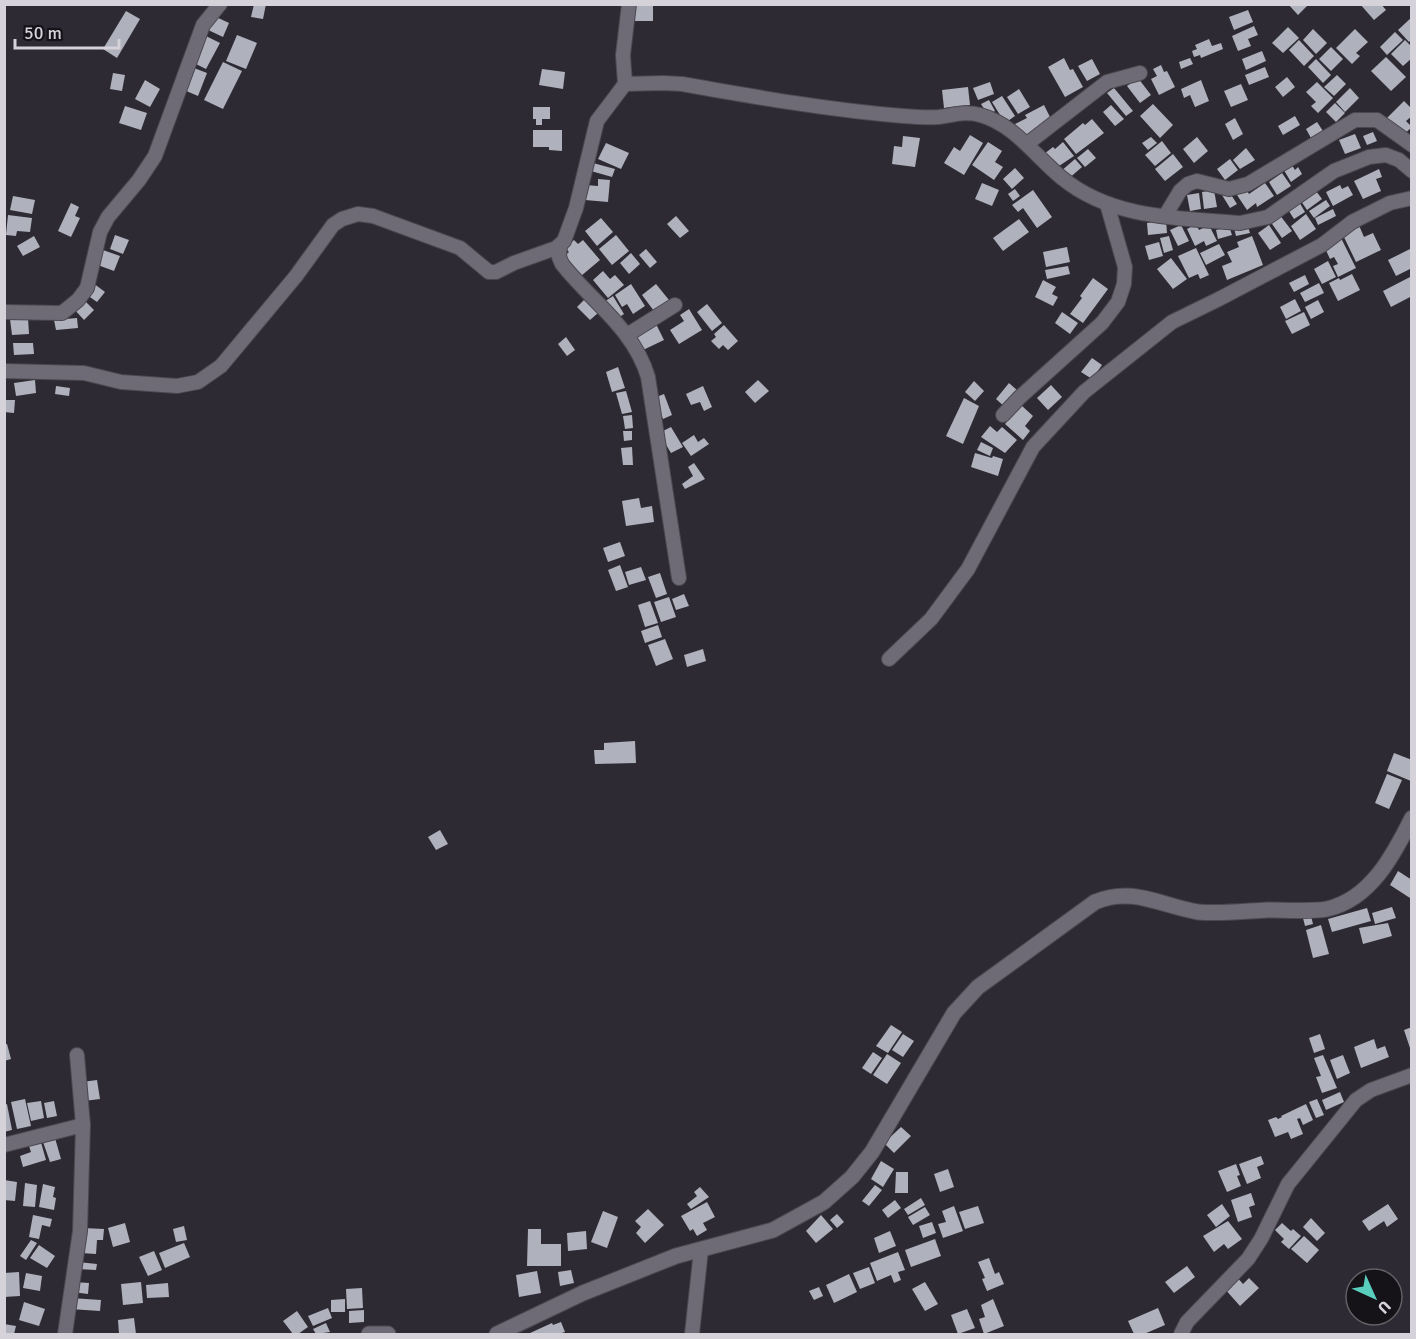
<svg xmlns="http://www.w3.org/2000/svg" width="1416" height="1339" font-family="Signika,sans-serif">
<rect width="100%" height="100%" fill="#2d2a33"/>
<g fill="#afb1bd">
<polygon points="254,4 266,4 263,19 251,17"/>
<polygon points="653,4 653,21 631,21 632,5"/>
<polygon points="1288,4 1309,4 1298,15"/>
<polygon points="1360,4 1381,4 1386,10 1374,20"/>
<polygon points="1248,10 1253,22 1234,30 1229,17"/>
<polygon points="126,11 140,19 117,58 103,49"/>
<polygon points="212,15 229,23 223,37 206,29"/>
<polygon points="1412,17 1412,39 1409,42 1398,30"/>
<polygon points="1254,26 1258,35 1248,39 1251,46 1238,51 1232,36"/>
<polygon points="1288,27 1299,38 1283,53 1272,43"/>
<polygon points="1313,29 1327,43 1316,54 1303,40"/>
<polygon points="1355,29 1368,42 1356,53 1360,56 1352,64 1336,48"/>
<polygon points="1395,32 1403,40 1387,55 1380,47"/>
<polygon points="204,35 220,43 206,69 190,61"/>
<polygon points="237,35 257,43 246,69 226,61"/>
<polygon points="1209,39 1212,46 1221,43 1223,49 1201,58 1200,55 1194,57 1192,51 1197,49 1195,45"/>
<polygon points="1299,40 1314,56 1304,66 1289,50"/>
<polygon points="1405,40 1412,47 1412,58 1403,66 1391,54"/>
<polygon points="1331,47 1343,59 1331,71 1319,59"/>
<polygon points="1262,51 1266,61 1246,70 1242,59"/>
<polygon points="1386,57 1406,77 1391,91 1371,71"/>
<polygon points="1064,58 1070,70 1073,69 1083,87 1065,97 1048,67"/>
<polygon points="1190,58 1193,64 1181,69 1179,62"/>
<polygon points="1092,59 1100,74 1087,81 1078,66"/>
<polygon points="1316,59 1331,75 1323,83 1308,67"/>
<polygon points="223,62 242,71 223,109 204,100"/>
<polygon points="1161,65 1164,72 1167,71 1175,87 1159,95 1151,79 1157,76 1153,69"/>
<polygon points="1265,67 1269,77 1249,85 1245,75"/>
<polygon points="194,68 207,73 198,96 184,90"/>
<polygon points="542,69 565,72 563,89 539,85"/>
<polygon points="113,73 125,75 122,91 110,89"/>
<polygon points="1337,75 1346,84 1334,96 1324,87"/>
<polygon points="1287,77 1295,87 1283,97 1275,87"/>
<polygon points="1138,78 1151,95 1140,103 1127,86"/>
<polygon points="145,80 160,89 150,107 135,99"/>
<polygon points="1201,80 1209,101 1195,107 1190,95 1184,98 1181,89"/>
<polygon points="990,82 994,94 978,100 973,88"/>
<polygon points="1317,82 1333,98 1318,113 1311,106 1316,102 1306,92"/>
<polygon points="1241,84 1248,100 1231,107 1224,91"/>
<polygon points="968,87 970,105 944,108 942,90"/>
<polygon points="1114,88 1133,111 1126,116 1107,93"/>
<polygon points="1350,88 1359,98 1345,112 1336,102"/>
<polygon points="1019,89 1030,107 1018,114 1007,97"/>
<polygon points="1002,96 1015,116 1005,123 992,102"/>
<polygon points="989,100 995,111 988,115 981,104"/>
<polygon points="1404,101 1412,109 1412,116 1406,121 1412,127 1401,137 1385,120"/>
<polygon points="1335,103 1345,113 1336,122 1326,112"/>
<polygon points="1153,104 1173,125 1160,138 1140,116"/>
<polygon points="1044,105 1052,121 1022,137 1015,124 1027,118 1025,115"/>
<polygon points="1111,105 1124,119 1115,126 1103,112"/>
<polygon points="125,106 147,113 141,130 119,123"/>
<polygon points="533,107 550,107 550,119 542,119 542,125 536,125 536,119 533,119"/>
<polygon points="1295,116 1300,125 1283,135 1278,126"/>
<polygon points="1235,118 1243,134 1233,140 1225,124"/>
<polygon points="1092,119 1104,133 1076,154 1064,139 1083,123 1085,125"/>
<polygon points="1317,122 1323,131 1311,138 1306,129"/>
<polygon points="533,130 562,130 562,151 549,150 549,147 533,147"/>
<polygon points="1373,132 1377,141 1367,145 1363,136"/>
<polygon points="1355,134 1361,148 1345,154 1339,140"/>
<polygon points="970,135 983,143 964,175 944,163 954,147 960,151"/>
<polygon points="903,136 920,138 915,167 892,164 894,146 902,147"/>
<polygon points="1151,137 1157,143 1148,150 1142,143"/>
<polygon points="1197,137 1208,151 1194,163 1183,149"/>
<polygon points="1162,141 1171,153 1155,166 1145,155"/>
<polygon points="988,142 1002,151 995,162 1003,167 994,180 972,165"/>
<polygon points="1063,142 1074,156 1056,168 1044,154 1053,147 1055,149"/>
<polygon points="606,143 629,153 621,169 598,159"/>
<polygon points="1246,148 1255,160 1240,169 1233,160"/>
<polygon points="1088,149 1096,158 1085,167 1077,158"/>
<polygon points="1173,154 1183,167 1165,181 1155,169"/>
<polygon points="1075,159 1082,167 1067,180 1060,172"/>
<polygon points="1230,159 1238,170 1225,180 1217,169"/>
<polygon points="1290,162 1295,170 1298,167 1302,174 1291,182 1282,167"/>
<polygon points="593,163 615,169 612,177 591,171"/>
<polygon points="1015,168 1024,178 1012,189 1003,179"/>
<polygon points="1379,169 1382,177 1376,179 1381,191 1363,199 1354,181"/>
<polygon points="1282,173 1291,186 1277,195 1269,182"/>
<polygon points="598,179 610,180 608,202 585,200 586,185 598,186"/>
<polygon points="982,183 999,190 992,206 975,199"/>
<polygon points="1265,183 1274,196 1257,207 1256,203 1247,210 1237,195 1246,189 1249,194"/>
<polygon points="1340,185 1342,189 1348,186 1353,195 1333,206 1326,192"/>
<polygon points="1015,189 1020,196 1013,201 1008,194"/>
<polygon points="1033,190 1052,217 1037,228 1023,208 1018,212 1012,205"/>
<polygon points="1214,190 1217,207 1204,209 1202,192"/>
<polygon points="1228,190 1237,204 1230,208 1222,195"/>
<polygon points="1316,191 1322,199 1307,210 1299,198"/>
<polygon points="1199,193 1201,209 1190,211 1187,195"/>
<polygon points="13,196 35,200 32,214 10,210"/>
<polygon points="1298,200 1305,212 1294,219 1287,208"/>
<polygon points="1326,200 1330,206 1314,218 1309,211"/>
<polygon points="71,203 79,207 75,216 80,218 71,237 58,231"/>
<polygon points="1333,209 1336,216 1318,225 1315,218"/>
<polygon points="1279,214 1292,231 1282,238 1270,221"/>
<polygon points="1306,214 1316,229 1300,240 1291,226"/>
<polygon points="8,215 32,218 30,232 17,231 16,236 6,235"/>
<polygon points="676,216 689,231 680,238 667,224"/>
<polygon points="601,218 613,232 597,246 585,231"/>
<polygon points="1019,219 1029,232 1003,251 993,238"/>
<polygon points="1166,220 1167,233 1148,235 1147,223"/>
<polygon points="1358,223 1364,237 1373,233 1381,250 1356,262 1341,231"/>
<polygon points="1196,224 1199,230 1209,225 1217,241 1206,246 1204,241 1195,246 1187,229"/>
<polygon points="1247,224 1250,233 1236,236 1234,228"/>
<polygon points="1181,225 1189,241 1178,246 1170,230"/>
<polygon points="1269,225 1281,243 1270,250 1258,233"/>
<polygon points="1229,226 1232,235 1218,239 1216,230"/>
<polygon points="115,235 129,240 123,254 110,249"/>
<polygon points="616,235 629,251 612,265 599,249"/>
<polygon points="34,236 40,247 23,256 17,246"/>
<polygon points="1169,236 1173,250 1164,253 1160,238"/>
<polygon points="1252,236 1263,265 1227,280 1222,266 1232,262 1227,252 1239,247 1237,242"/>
<polygon points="1341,238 1356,268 1338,277 1333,266 1338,264 1334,257 1330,259 1324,246"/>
<polygon points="574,240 578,244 583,240 600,260 581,276 564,256 569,252 565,248"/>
<polygon points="1159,242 1163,256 1149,260 1145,246"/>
<polygon points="1219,244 1225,255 1206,265 1200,253"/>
<polygon points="1067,247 1070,262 1046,267 1043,252"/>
<polygon points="1196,248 1209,275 1200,279 1198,274 1189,278 1178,256"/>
<polygon points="1412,248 1412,268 1396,276 1388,260"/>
<polygon points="100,249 120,256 114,271 95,264"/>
<polygon points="646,249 657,262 650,268 639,255"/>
<polygon points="631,253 640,264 629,274 620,263"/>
<polygon points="1171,258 1187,279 1173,289 1157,269"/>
<polygon points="1328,261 1336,277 1322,284 1314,269"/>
<polygon points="1068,266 1070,274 1047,279 1045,270"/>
<polygon points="603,271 610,279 615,275 624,285 608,298 593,280"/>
<polygon points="1352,274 1360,290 1338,301 1329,283 1339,278 1340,280"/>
<polygon points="1305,275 1309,284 1294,292 1289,283"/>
<polygon points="1412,276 1412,296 1391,307 1383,291"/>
<polygon points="1093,278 1108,289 1083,323 1070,314 1082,298 1080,296"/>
<polygon points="1043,280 1056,287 1052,294 1058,297 1053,306 1035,297"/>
<polygon points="93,283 105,292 97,302 84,293"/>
<polygon points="1319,283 1324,293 1305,302 1300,293"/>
<polygon points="631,284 645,306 633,314 627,304 622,307 615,295"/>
<polygon points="656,284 669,300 654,311 642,295"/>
<polygon points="613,296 624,314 615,320 604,302"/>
<polygon points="82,298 94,310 84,320 73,308"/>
<polygon points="585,299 598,313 590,320 577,307"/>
<polygon points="1295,299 1301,311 1286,319 1280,307"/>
<polygon points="1318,300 1324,312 1311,319 1305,307"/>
<polygon points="707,304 722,323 712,331 697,312"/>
<polygon points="689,309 702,330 679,344 670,330 684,321 680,315"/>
<polygon points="1062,312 1078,323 1070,334 1055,323"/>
<polygon points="1304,312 1310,325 1292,334 1285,321"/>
<polygon points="28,318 29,334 12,335 10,319"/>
<polygon points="77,318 78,328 56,330 54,320"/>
<polygon points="655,322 664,340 643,350 635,332"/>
<polygon points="724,325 738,341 728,350 723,345 719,349 711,341 716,337 714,334"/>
<polygon points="566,337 575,350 567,356 558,344"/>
<polygon points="13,343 33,343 34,354 14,355"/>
<polygon points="1092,358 1102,365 1092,379 1081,372"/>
<polygon points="618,367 625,388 612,392 606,372"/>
<polygon points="35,380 36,393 16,396 14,383"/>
<polygon points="758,380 769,391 755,403 745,392"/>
<polygon points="974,381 984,391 975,401 965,392"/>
<polygon points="1009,383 1019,392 1006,408 996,399"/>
<polygon points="1051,385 1062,397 1048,410 1037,398"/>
<polygon points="56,386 70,388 69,396 55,394"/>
<polygon points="703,386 712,407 704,411 700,402 691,405 686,394"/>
<polygon points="626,391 632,412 622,414 616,393"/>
<polygon points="664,394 672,415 663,419 654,398"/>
<polygon points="964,398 979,406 963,444 946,436"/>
<polygon points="4,400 15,400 14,413 4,412"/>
<polygon points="1021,405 1033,416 1025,426 1030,431 1023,440 1005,424"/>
<polygon points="632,415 633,428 625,429 623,416"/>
<polygon points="990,426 997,432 1002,427 1017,440 1005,453 981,437"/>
<polygon points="671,427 683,447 671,453 659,433"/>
<polygon points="623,431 632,431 632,440 624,441"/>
<polygon points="694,435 698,442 704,438 709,444 691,456 682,443"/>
<polygon points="981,442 993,448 990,456 977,450"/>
<polygon points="632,447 633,465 623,465 621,448"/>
<polygon points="975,453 992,458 993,456 1003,459 998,476 971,467"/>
<polygon points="694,463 705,479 685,489 682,484 693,476 688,467"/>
<polygon points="639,498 641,508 652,506 654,522 626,526 622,501"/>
<polygon points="620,542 625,556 608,562 603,548"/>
<polygon points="620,565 628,587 616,591 608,570"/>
<polygon points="641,567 646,580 629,585 625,572"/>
<polygon points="660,573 667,594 656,598 648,577"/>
<polygon points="684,594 689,606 676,610 672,599"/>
<polygon points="669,597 676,617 661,622 654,602"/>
<polygon points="650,601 658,623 645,627 638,605"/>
<polygon points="658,625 662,637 645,643 641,631"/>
<polygon points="665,639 673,659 656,666 648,645"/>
<polygon points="703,649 706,661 687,667 684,655"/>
<polygon points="635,741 636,763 595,764 594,750 604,750 604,743"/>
<polygon points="1394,753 1412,760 1411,781 1387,771"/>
<polygon points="1387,774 1402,780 1389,809 1375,803"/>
<polygon points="440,830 448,844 436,850 428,837"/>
<polygon points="1398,871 1412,880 1410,898 1390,885"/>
<polygon points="1392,907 1396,918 1375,924 1372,913"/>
<polygon points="1367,908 1371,921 1332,932 1328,919"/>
<polygon points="1311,916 1313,924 1305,926 1303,918"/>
<polygon points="1388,923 1392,936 1363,944 1359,928"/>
<polygon points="1321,925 1329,954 1313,958 1306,930"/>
<polygon points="891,1025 902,1032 888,1053 876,1046"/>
<polygon points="1412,1027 1412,1051 1411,1051 1404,1030"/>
<polygon points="903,1034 914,1041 903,1057 892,1050"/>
<polygon points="1320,1034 1325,1049 1314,1053 1309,1038"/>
<polygon points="1374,1039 1377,1049 1385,1046 1389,1057 1361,1068 1354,1047"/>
<polygon points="4,1044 7,1044 11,1059 4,1061"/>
<polygon points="873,1052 882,1058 871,1074 862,1068"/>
<polygon points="887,1054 901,1063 887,1084 873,1075"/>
<polygon points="1323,1055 1337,1088 1322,1093 1316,1077 1321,1076 1314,1058"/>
<polygon points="1343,1055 1350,1073 1337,1079 1330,1060"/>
<polygon points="97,1080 100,1099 84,1101 82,1082"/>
<polygon points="1340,1092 1344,1102 1326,1110 1322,1100"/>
<polygon points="25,1099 31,1126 17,1129 11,1102"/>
<polygon points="1317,1099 1324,1115 1316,1118 1309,1102"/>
<polygon points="41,1101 44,1118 31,1121 27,1103"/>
<polygon points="54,1101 57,1116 47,1118 44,1103"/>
<polygon points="7,1104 12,1130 4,1132 4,1105"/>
<polygon points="1306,1104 1313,1120 1303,1125 1300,1118 1297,1119 1303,1134 1291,1139 1288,1132 1275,1137 1268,1120 1276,1117 1278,1119 1282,1117 1281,1116"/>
<polygon points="901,1127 911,1136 894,1153 884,1143"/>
<polygon points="55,1138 61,1159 50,1162 43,1142"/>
<polygon points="40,1139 46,1160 23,1167 20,1156 31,1152 28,1143"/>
<polygon points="1261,1156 1264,1164 1257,1167 1261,1178 1247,1184 1239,1164"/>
<polygon points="881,1161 894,1169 883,1187 871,1179"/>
<polygon points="1236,1164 1240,1175 1237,1176 1241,1186 1227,1192 1218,1171"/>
<polygon points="948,1169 954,1187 940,1192 934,1174"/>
<polygon points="896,1172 908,1172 908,1193 895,1193"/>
<polygon points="4,1180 17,1182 15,1201 4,1200"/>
<polygon points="25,1183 37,1185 35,1207 23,1206"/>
<polygon points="43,1184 55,1187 53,1197 56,1198 54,1210 39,1207"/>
<polygon points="875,1185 882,1190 869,1206 862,1201"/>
<polygon points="700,1187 709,1197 691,1209 687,1204 697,1196 694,1192"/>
<polygon points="1251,1193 1255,1205 1249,1207 1252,1217 1238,1222 1231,1200"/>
<polygon points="921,1198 925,1205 908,1215 904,1209"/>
<polygon points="895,1200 901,1208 888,1218 882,1210"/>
<polygon points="707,1202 715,1217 703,1223 707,1230 697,1236 693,1229 690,1231 681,1216"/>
<polygon points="1222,1204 1230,1216 1216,1227 1207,1215"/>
<polygon points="1388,1204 1398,1219 1387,1227 1384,1221 1369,1231 1362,1221"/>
<polygon points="954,1206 963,1231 943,1238 938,1224 946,1222 942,1211"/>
<polygon points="978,1206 984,1223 965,1229 959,1212"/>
<polygon points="925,1207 930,1215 913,1225 908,1217"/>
<polygon points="648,1209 664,1225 645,1243 636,1233 641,1227 635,1221"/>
<polygon points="603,1211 618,1217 607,1248 591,1242"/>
<polygon points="837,1214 844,1222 837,1228 830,1220"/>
<polygon points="33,1215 52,1219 50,1227 42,1225 39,1239 29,1237"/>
<polygon points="821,1215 833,1229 816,1243 806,1231"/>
<polygon points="1311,1218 1325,1233 1317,1241 1303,1227"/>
<polygon points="1228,1221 1242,1239 1228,1249 1224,1244 1214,1252 1203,1236"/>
<polygon points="932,1222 936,1233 923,1238 919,1226"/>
<polygon points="125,1223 130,1242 113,1247 108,1228"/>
<polygon points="1282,1223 1291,1231 1293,1229 1301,1236 1289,1249 1281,1242 1284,1239 1275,1230"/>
<polygon points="184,1226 187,1240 176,1242 173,1229"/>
<polygon points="83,1228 104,1229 103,1240 97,1240 96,1254 81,1253"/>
<polygon points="528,1229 541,1229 541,1244 561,1244 561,1266 527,1266"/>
<polygon points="586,1231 587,1249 568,1251 567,1233"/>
<polygon points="890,1231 896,1246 879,1253 874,1238"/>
<polygon points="1304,1236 1319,1250 1307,1263 1291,1249"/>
<polygon points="935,1239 941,1256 911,1267 905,1250"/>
<polygon points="31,1240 37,1243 26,1260 20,1256"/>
<polygon points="184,1243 190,1257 165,1268 159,1253"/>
<polygon points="39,1245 55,1256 47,1268 30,1258"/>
<polygon points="154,1251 162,1270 148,1276 139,1257"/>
<polygon points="898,1252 905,1270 898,1272 901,1280 894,1283 891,1275 877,1281 870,1263"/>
<polygon points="989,1258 995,1274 999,1272 1004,1284 987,1291 982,1279 985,1278 978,1262"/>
<polygon points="78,1262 97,1264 96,1270 77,1269"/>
<polygon points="1187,1266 1195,1277 1174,1293 1165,1282"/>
<polygon points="869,1267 875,1283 860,1289 853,1273"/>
<polygon points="571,1270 574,1283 560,1286 558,1272"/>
<polygon points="537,1271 541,1293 519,1297 516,1275"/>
<polygon points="19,1272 20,1296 4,1297 4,1273"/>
<polygon points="26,1273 42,1276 40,1291 23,1288"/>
<polygon points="849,1274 857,1292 834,1303 826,1285"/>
<polygon points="1236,1276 1243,1284 1249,1278 1259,1288 1240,1306 1224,1288"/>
<polygon points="74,1282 89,1283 88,1294 72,1292"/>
<polygon points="141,1282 143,1303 123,1305 121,1284"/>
<polygon points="925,1282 938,1304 925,1311 912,1289"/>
<polygon points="168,1283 169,1297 147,1298 146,1285"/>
<polygon points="819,1287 823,1296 814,1300 809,1291"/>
<polygon points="362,1288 363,1308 347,1309 346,1289"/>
<polygon points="71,1298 101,1300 100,1311 70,1309"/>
<polygon points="345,1299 345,1312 331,1312 331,1300"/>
<polygon points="993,1299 1004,1326 984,1334 979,1319 985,1317 981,1305"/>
<polygon points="24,1302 45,1309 39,1326 19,1320"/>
<polygon points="328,1308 332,1318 313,1326 308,1316"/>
<polygon points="1158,1308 1165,1325 1144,1334 1134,1334 1128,1321"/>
<polygon points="967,1309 975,1328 958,1334 951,1315"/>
<polygon points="364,1310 364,1322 349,1323 349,1311"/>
<polygon points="297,1311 308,1327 298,1334 293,1334 283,1321"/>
<polygon points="134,1318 136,1334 119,1334 118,1320"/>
<polygon points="561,1322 565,1332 559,1334 531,1334 530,1333 552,1323 553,1325"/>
<polygon points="326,1323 330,1332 316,1334 313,1329"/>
<polygon points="4,1324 16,1326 14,1334 4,1334"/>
</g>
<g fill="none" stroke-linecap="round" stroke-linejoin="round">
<defs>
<g id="street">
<path d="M629,4L623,55L625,84L663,83L682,84C755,97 829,110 903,116C915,117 928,118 939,117C954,115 965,111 980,115C1014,124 1036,157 1062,178C1112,219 1179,218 1240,223L1268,217L1334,171L1369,157L1386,155L1399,160L1412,171"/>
<polyline points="1027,144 1107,82 1140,73"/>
<polyline points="1165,216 1180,191 1188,184 1197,181 1229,189 1248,184 1355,120 1377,120 1412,145"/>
<path d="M560,245L559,257L562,264C591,301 634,329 648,377L679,578"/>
<polyline points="4,312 62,313 78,300 87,288 100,232 108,217 139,180 155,156 203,25 220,4"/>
<polyline points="627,335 675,305"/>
<polyline points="4,371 84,373 121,382 177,386 198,382 221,366 296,276 333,225 342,219 358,214 373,216 460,248 489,272 496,272 514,263 556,248 564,241 576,208 597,121 625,84"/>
<polyline points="1003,415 1020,397 1102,323 1118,302 1124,284 1125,267 1107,204"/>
<polyline points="889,659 931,619 968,569 1033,447 1084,392 1172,322 1219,299 1322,245 1352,222 1390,203 1412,198"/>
<polyline points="4,1145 83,1125"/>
<polyline points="65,1334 80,1231 83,1125 77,1055"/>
<polyline points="692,1334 701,1250"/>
<polyline points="1181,1334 1187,1322 1248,1259 1261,1239 1288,1184 1356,1100 1371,1090 1412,1075"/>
</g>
<g id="secondary">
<polyline points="369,1334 388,1334"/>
<path d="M497,1334L583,1293L676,1256L773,1230L824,1202L852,1177L872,1152L954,1013L978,987L1095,902C1133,886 1161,906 1198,912C1219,914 1246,911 1267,910C1285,910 1310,912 1327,909C1371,899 1394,854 1412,818"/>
</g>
</defs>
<use href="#street" stroke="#4b4850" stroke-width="16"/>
<use href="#secondary" stroke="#4b4850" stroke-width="17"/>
<use href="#street" stroke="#6f6b76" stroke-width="14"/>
<use href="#secondary" stroke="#6f6b76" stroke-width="15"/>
</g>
<rect width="1416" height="1339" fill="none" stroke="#d5d2d9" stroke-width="12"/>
<g transform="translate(1374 1297) rotate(135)"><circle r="28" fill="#151317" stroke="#625f65" stroke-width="1.5"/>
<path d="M0-4.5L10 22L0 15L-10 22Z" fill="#59cebe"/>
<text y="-9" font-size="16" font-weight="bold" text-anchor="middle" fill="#d5d2d9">U</text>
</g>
<path d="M15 39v9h104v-9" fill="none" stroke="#d5d2d9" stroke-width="3"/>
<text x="24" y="39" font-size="18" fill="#d5d2d9" stroke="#151317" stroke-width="4.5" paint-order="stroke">50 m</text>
</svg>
